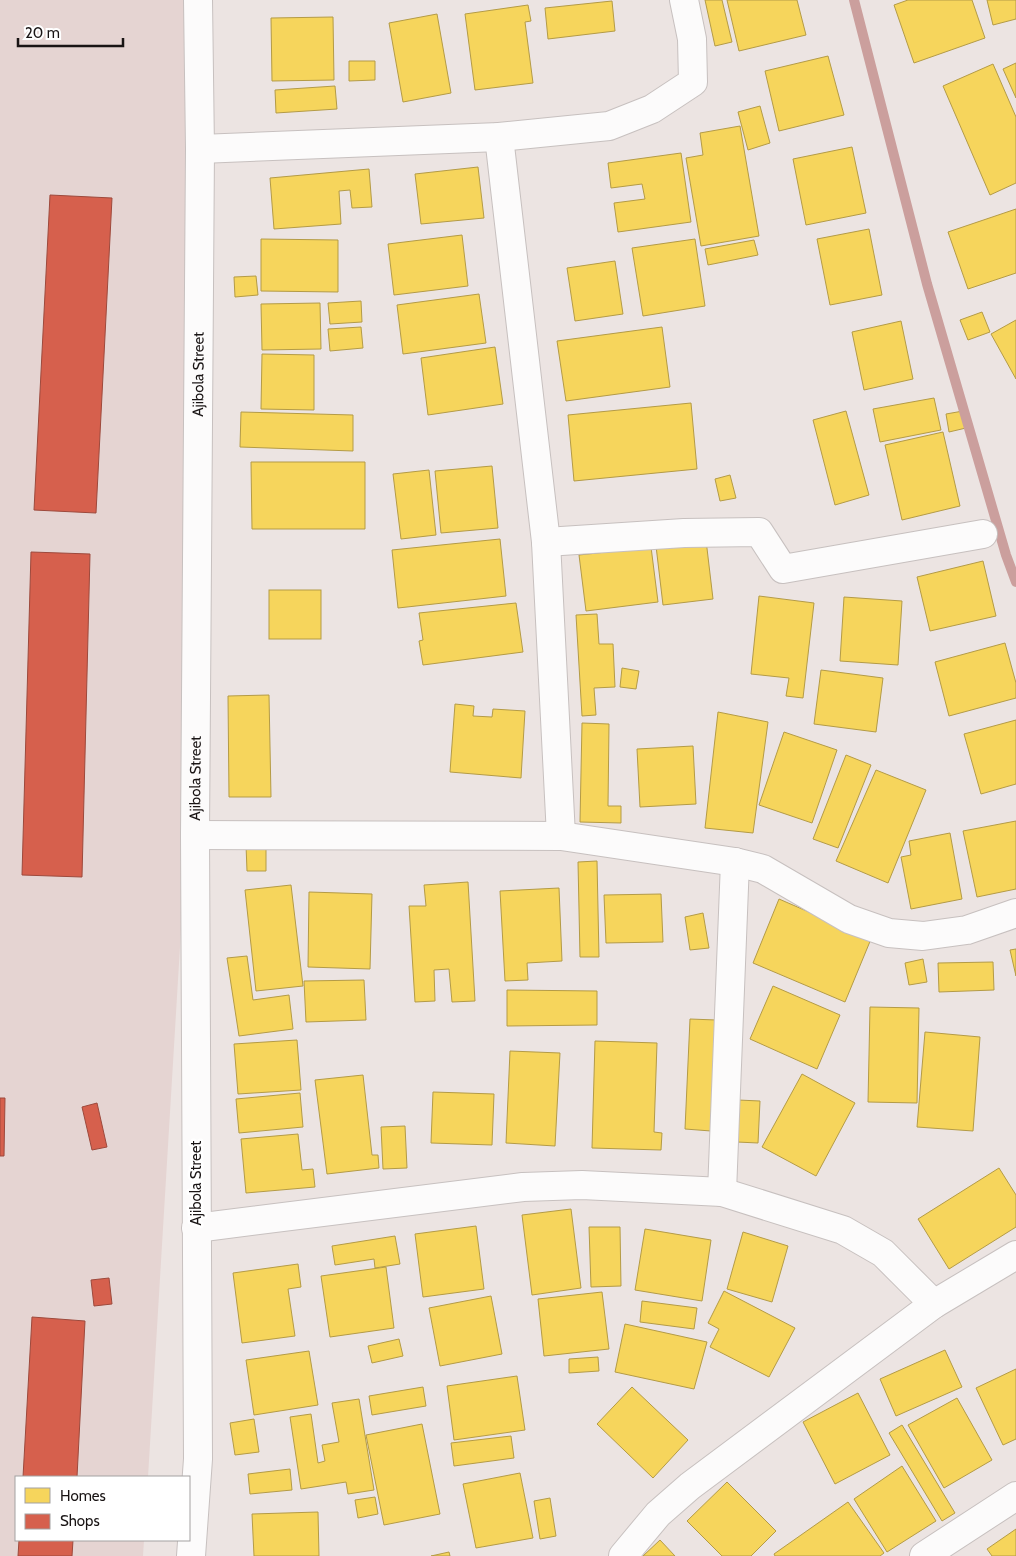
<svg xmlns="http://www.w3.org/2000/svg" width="1016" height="1556" font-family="Cabin,sans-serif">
<rect width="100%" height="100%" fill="#ece4e2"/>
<polygon fill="#e5d4d2" points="0,0 190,0 196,682 148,1477 16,1477 16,1540 144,1540 143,1556 0,1556"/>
<g fill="#f6d55c" stroke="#b49b46">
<polygon points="705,0 722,0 732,42 715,46"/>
<polygon points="727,0 797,0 806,35 739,51"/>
<polygon points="908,0 972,0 985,38 914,63 894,5"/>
<polygon points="987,0 1016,0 1016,19 993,25"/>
<polygon points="612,1 615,31 548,39 545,8"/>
<polygon points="528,5 531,21 525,22 533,83 475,90 465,14"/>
<polygon points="437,14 451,93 403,102 389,23"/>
<polygon points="333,17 334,80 272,81 271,18"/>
<polygon points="828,56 844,115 779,131 765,71"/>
<polygon points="349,61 375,61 375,80 349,81"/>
<polygon points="1016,63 1016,98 1003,69"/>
<polygon points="993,64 1016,117 1016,183 990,195 943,86"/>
<polygon points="335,86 337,109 276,113 275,90"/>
<polygon points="760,106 770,143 748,150 738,112"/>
<polygon points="740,126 759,236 701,246 686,158 703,155 700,133"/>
<polygon points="852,147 866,213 806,225 793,159"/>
<polygon points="681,153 691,222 618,232 614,203 645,199 642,184 611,188 608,163"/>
<polygon points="478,167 484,218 421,224 415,174"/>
<polygon points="369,169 372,207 352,208 350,190 339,191 341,224 274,229 270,178"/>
<polygon points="1016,209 1016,273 968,289 948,232"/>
<polygon points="869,229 882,295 830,305 817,239"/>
<polygon points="462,235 468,286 394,295 388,244"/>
<polygon points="261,239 338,240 338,292 261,291"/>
<polygon points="695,239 705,306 643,316 632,248"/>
<polygon points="754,240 758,255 708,265 705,249"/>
<polygon points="615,261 623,314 575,321 567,268"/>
<polygon points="256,276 258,295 235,297 234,277"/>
<polygon points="479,294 486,343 403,354 397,305"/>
<polygon points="361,301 362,322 330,324 328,303"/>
<polygon points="320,303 321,349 262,350 261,304"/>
<polygon points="982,312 990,332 968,340 960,320"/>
<polygon points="1016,320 1016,379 991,334"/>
<polygon points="901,321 913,379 864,390 852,332"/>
<polygon points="361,327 363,348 330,351 328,329"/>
<polygon points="662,327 670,387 566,401 557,341"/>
<polygon points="495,347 503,404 428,415 421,358"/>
<polygon points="262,354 314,355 314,410 261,409"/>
<polygon points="934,398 941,430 880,442 873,409"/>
<polygon points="691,403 697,469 574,481 568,415"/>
<polygon points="846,411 869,495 835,505 813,420"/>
<polygon points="963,411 966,428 949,432 946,414"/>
<polygon points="241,412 353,415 353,451 240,447"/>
<polygon points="943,432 960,506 902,520 885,445"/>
<polygon points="251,462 365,462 365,529 252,529"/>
<polygon points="492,466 498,528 441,533 435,471"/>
<polygon points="429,470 436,535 401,539 393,474"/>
<polygon points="730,475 736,498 720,501 715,479"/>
<polygon points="500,539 506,596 398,608 392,550"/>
<polygon points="706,540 713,599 663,605 656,546"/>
<polygon points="651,547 658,602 586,611 579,555"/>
<polygon points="983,561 996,616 930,631 917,577"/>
<rect x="269" y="590" width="52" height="49"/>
<polygon points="759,596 814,603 803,698 786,696 789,678 751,674"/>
<polygon points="844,597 902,601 898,665 840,661"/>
<polygon points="516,603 523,652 423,665 419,641 423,640 419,613"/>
<polygon points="597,614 599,644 613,644 615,687 594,688 596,715 582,716 576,615"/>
<polygon points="1005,643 1016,683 1016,698 949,716 935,662"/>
<polygon points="622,668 639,671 636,689 620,687"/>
<polygon points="821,670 883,678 876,732 814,724"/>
<polygon points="269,695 271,797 229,797 228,696"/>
<polygon points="455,704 474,706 473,716 492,717 493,709 525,711 521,778 450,772"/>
<polygon points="718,712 768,722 753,833 705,828"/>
<polygon points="1016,720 1016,784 981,794 964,734"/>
<polygon points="582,723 609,724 608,806 621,806 621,823 580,822"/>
<polygon points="784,732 837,750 812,823 759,805"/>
<polygon points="693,746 696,804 640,807 637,749"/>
<polygon points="846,755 871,765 838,848 813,839"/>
<polygon points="876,770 926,790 888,883 836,861"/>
<polygon points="1016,821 1016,889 977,897 963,831"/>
<polygon points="950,833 962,899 911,909 901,857 911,855 909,841"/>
<polygon points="246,845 266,845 266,871 247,871"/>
<polygon points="597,861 599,957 580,957 578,862"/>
<polygon points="468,882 475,1001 452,1002 449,969 434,970 435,1001 415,1002 409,906 426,906 424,885"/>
<polygon points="291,885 303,986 256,991 245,890"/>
<polygon points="559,888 562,961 527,963 528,980 505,981 500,891"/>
<polygon points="309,892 372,894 370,969 308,967"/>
<polygon points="661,894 663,942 606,943 604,895"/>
<polygon points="779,899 871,939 845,1002 753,963"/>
<polygon points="703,913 709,948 690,950 685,917"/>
<polygon points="1016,949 1016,976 1010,950"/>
<polygon points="247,956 253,1000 289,995 293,1029 239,1036 227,958"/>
<polygon points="923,959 927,982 909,985 905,963"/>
<polygon points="993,962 994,990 939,992 938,963"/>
<polygon points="364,980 366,1020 306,1022 304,981"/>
<polygon points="773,986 840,1015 817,1069 750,1039"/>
<polygon points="507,990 597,991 597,1025 507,1026"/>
<polygon points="870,1007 919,1008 917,1103 868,1102"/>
<polygon points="690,1019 716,1020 711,1131 685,1129"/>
<polygon points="925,1032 980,1037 973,1131 917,1127"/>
<polygon points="297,1040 301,1090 238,1094 234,1044"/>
<polygon points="595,1041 657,1043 654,1132 662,1133 661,1150 592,1148"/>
<polygon points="510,1051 560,1053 555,1146 506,1143"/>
<polygon points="802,1074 855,1103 816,1176 762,1147"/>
<polygon points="363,1075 372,1155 378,1155 379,1168 327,1174 315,1080"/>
<polygon points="433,1092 494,1094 492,1145 431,1143"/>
<polygon points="300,1093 303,1127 239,1133 236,1099"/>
<polygon points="738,1100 760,1101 758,1143 737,1142"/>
<polygon points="405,1126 407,1168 383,1169 381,1127"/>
<polygon points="298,1134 302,1170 313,1169 315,1187 246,1193 241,1139"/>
<polygon points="999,1168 1016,1195 1016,1227 949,1269 918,1219"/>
<polygon points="571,1209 581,1288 532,1295 522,1215"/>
<polygon points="476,1226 484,1289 423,1297 415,1234"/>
<polygon points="589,1227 620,1227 621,1286 591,1287"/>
<polygon points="645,1229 711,1240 702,1301 635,1290"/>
<polygon points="743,1232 788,1246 772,1302 727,1289"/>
<polygon points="395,1236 400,1264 375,1268 374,1259 335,1265 332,1246"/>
<polygon points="298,1264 301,1287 288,1289 295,1336 242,1343 233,1273"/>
<polygon points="386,1267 394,1328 330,1337 321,1276"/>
<polygon points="724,1291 795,1328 769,1377 710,1347 719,1329 708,1323"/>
<polygon points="602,1292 609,1349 544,1356 538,1299"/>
<polygon points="491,1296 502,1354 440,1366 429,1308"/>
<polygon points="642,1301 697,1308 694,1329 640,1322"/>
<polygon points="625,1324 707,1342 694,1389 615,1372"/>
<polygon points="399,1339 403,1356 372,1363 368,1346"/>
<polygon points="945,1350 962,1387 896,1416 880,1379"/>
<polygon points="309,1351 318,1405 254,1415 246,1360"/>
<polygon points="598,1357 599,1371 569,1373 569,1359"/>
<polygon points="1016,1369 1016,1439 1003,1445 976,1388"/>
<polygon points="517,1376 525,1430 454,1440 447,1386"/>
<polygon points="423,1387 426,1406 372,1415 369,1396"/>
<polygon points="632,1387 688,1440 653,1478 597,1424"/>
<polygon points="858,1393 890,1455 835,1484 803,1422"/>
<polygon points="957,1398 992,1460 944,1488 908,1425"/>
<polygon points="359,1399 374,1490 348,1494 346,1482 301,1489 290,1417 311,1414 318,1463 325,1461 322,1445 339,1442 332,1403"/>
<polygon points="254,1419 259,1452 235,1455 230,1423"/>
<polygon points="422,1424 440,1514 384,1525 366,1435"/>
<polygon points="902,1425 955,1513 942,1521 889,1433"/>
<polygon points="511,1436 514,1458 454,1466 451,1443"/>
<polygon points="902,1466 936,1521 887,1552 854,1499"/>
<polygon points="290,1469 292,1490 250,1494 248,1474"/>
<polygon points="520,1473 533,1538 476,1548 463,1484"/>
<polygon points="727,1482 776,1531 751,1556 722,1556 687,1521"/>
<polygon points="375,1497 378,1514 358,1518 355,1500"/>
<polygon points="550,1498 556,1536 540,1539 534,1501"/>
<polygon points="848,1502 884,1553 880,1556 775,1556 774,1554"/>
<polygon points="318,1512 319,1556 254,1556 252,1514"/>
<polygon points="1016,1529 1016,1556 992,1556 987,1549"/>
<polygon points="660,1540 675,1556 643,1556"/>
<polygon points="449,1552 450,1556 431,1556"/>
</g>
<g fill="#d6604d" stroke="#9d493c">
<polygon points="50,195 112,198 96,513 34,510"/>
<polygon points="31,552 90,554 82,877 22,875"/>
<polygon points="0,1098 5,1098 4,1156 0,1156"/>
<polygon points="97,1103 107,1147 92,1150 82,1107"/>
<polygon points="109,1278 112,1304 94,1306 91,1280"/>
<polygon points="32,1317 85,1321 77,1477 23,1477"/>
<polygon points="19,1540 73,1540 72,1556 18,1556"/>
</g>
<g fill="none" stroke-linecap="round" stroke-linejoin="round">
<polyline stroke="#cb9f9d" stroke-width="10" points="854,0 927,284 1006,555 1016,582"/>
<defs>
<g id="street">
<polyline points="499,137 546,542 561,836"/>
<polyline points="200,149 499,137 609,126 652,109 693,82 692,39 684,0"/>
<polyline points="546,542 684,533 759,532 783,569 983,534"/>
<polyline points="195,835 561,836 735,862 763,869 849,919 889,933 923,936 967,930 1016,913"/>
<polyline points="722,1192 735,862"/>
<polyline points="196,1228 523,1187 582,1185 722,1192 843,1230 883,1253 934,1304"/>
<path id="s1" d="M191,1556L198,1459L195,835L200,149L198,0"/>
<polyline points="623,1556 658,1514 690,1486 934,1304 1016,1255"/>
</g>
<polyline id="secondary" points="924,1556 1016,1496"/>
</defs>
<use href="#street" stroke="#c7c0bf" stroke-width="30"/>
<use href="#secondary" stroke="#c7c0bf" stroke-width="30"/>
<use href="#street" stroke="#fcfbfb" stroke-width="28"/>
<use href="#secondary" stroke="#fcfbfb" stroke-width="28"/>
</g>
<g text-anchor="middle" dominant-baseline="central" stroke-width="5" stroke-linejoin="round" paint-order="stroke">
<g font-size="15" fill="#191414" stroke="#fff">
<text stroke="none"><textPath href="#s1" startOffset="1182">Ajibola Street</textPath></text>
<text stroke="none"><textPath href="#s1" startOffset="778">Ajibola Street</textPath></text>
<text transform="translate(196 1183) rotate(-90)">Ajibola Street</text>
</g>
</g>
<rect x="15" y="1476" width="175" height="65" fill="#ffffff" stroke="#a3a1a1"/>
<rect x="25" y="1488" width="25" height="15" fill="#f6d55c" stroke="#a3a1a1"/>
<text x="60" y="1501" font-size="15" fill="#191414">Homes</text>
<rect x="25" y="1514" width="25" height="15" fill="#d6604d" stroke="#a3a1a1"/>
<text x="60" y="1526" font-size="15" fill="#191414">Shops</text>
<path d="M18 38v8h105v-8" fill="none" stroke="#191414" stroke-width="2.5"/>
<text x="25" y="38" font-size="15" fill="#191414" stroke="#ffffff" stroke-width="4" paint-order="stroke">20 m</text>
</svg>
